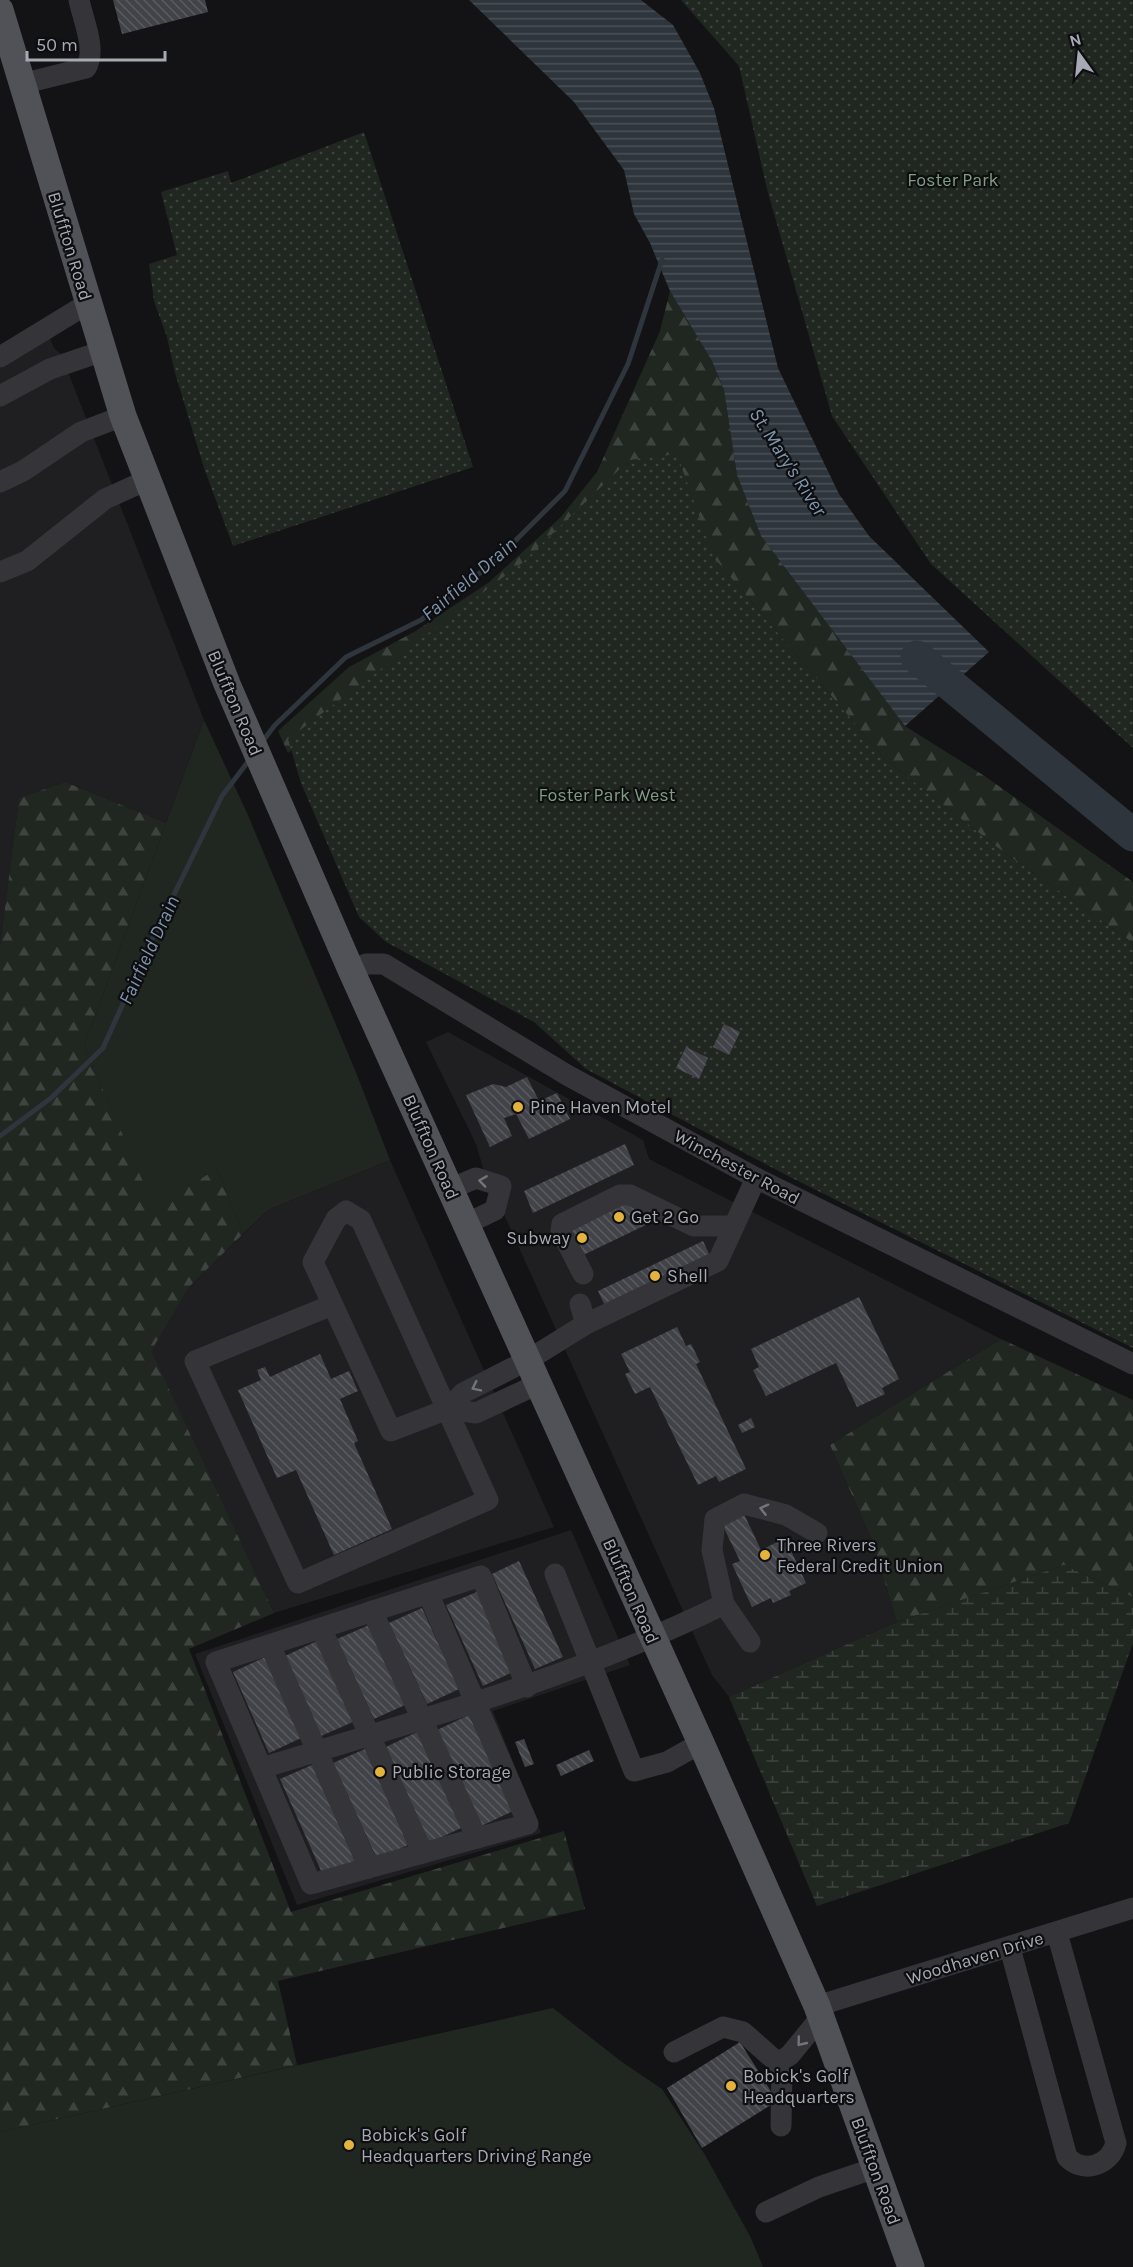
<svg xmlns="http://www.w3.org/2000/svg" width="1133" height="2267" font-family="Karla,sans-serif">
<defs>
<pattern id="forest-firs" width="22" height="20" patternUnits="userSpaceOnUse" patternTransform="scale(1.5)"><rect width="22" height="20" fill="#202721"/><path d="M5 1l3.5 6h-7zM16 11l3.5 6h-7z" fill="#3d443f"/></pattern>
<pattern id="wetland-marsh" width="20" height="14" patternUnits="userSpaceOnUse" patternTransform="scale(1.5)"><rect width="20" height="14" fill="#202721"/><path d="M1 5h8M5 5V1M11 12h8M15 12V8" fill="none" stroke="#3d443f"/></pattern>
<pattern id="park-dots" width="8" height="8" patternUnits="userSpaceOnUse" patternTransform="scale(1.5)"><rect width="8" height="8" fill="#202721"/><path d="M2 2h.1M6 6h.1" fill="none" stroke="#3d443f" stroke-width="1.8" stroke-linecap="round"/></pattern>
<pattern id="water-rules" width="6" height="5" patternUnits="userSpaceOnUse" patternTransform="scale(1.5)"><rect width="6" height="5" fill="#2e353c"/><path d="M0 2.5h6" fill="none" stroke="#495056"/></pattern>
<pattern id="building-back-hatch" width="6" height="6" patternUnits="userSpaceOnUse" patternTransform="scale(1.5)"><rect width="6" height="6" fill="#424348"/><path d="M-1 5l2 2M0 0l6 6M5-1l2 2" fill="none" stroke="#5a5b60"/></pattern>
</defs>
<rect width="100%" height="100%" fill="#131315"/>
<g fill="#1f1f22">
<polygon points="49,336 54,348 61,354 204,720 166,823 65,782 19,798 0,947 0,366"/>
<polygon points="448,1032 643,1140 649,1159 1001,1339 830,1445 872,1540 897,1622 729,1697 712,1675 483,1168 476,1144 426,1042"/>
<polygon points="390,1160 554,1527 274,1613 150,1351 189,1287 268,1210"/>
<polygon points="571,1530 630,1665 493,1711 541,1833 297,1905 195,1654"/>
</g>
<g fill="#202721">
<polygon points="204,720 247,813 355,1070 390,1160 268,1210 243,1234 217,1169 154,1208 84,1046"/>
<polygon points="553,2008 622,2062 662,2089 705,2155 751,2238 763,2267 0,2267 0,2132"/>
</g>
<g fill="url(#forest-firs)">
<polygon points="670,291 712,361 724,390 737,475 761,536 905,726 986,777 1133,882 1133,943 998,848 885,759 714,558 394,670 288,753 278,731 349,667 414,632 488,583 560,518 597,472 660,331"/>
<polygon points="65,782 166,823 84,1046 154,1207 217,1169 243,1234 189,1287 151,1351 274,1613 189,1649 291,1912 564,1831 585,1909 278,1981 297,2065 0,2132 0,947 19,798"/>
<polygon points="1001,1339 1133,1400 1133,1597 1064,1565 897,1622 872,1540 830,1445"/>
</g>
<polygon fill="url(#wetland-marsh)" points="1064,1565 1133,1597 1133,1643 1069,1823 817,1906 729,1697 897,1622"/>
<g fill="url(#park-dots)">
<polygon points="681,0 1133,0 1133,748 931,564 832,416 767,189 739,66"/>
<polygon points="364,132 473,467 233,546 204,468 175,373 167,337 154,301 149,264 177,255 161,192 228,171 231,183"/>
<polygon points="677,454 714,558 885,759 998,848 1133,943 1133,1348 790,1177 586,1069 534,1022 386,942 359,917 301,783 288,739 522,563 629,460"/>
</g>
<polygon fill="url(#water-rules)" points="469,0 641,0 673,25 700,73 714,108 778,368 839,494 869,536 989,652 905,726 761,536 737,475 724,390 712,361 670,291 650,243 634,214 624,170 574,102"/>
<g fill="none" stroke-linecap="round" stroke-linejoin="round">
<g stroke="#2e353c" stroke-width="5">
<polyline points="262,742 275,725 346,657 421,620 496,560 565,491 628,364 662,260"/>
<polyline points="0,1136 51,1098 103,1048 150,944 222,796 250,759"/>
</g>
<polyline stroke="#2e353c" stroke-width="33" points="917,657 1133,835"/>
</g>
<g fill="url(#building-back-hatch)">
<polygon points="113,0 205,0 208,12 122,34"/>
<polygon points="724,1024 740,1032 729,1055 713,1047"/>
<polygon points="686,1047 708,1058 699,1079 676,1068"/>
<polygon points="527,1077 539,1101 557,1093 570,1119 529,1139 516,1114 504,1118 512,1136 490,1147 466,1095 493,1084 506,1087"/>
<polygon points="625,1144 634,1165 533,1213 524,1191"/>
<polygon points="624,1194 646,1204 654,1221 577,1258 563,1230"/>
<polygon points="703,1241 712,1260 607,1310 598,1291"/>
<polygon points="859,1297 899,1379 882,1388 885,1394 857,1407 836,1363 766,1396 753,1370 759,1367 751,1349"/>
<polygon points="677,1327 686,1346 691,1344 700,1362 696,1364 746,1469 719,1482 716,1476 698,1485 650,1387 635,1394 625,1374 630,1372 621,1354"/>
<polygon points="320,1354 331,1379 349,1371 358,1391 340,1399 358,1441 354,1443 392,1529 334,1555 296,1470 277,1478 238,1390 261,1380 257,1370 265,1367 270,1377"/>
<polygon points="751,1418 755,1427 742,1433 738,1425"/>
<polygon points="744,1514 761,1550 785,1538 806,1583 789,1591 791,1595 773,1603 771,1598 752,1607 732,1564 740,1561 722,1524"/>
<polygon points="519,1561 563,1657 535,1669 492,1574"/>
<polygon points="479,1591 515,1671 483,1686 446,1605"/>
<polygon points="422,1608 459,1689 427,1704 389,1623"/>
<polygon points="369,1625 405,1705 374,1719 337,1639"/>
<polygon points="317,1641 353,1722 321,1736 285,1656"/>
<polygon points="265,1657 301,1738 269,1753 233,1672"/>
<polygon points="469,1715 513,1811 481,1826 437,1730"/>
<polygon points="417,1732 461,1828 429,1843 386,1747"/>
<polygon points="524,1739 534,1764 525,1767 515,1742"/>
<polygon points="365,1749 408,1845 377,1859 333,1763"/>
<polygon points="589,1750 594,1761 561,1776 556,1765"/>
<polygon points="312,1765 355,1861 323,1875 280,1779"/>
<polygon points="740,2042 777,2101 702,2148 667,2088"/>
</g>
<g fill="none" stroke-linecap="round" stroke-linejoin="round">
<g stroke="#353539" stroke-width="21">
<path d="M21,84L86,68C97,50 83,20 79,0"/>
<polyline points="0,357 87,304"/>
<polyline points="0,396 50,369 103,351"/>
<polyline points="0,482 23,471 81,432 123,416"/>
<polyline points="0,572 27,561 105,499 147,480"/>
<polyline points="351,970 366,964 384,964 567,1075 756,1178 1133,1364"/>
<polyline points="450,1189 476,1178 501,1186 495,1210 466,1224"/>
<polyline points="583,1274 561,1231 562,1224 620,1195 630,1195 694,1226 734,1226"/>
<polyline points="580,1304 586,1324"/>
<polyline points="332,1305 195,1361 298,1583 488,1500 361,1220 346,1211 336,1219 313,1262 391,1431 448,1409"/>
<polyline points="538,1384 476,1413 448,1409 463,1393 528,1360 586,1324 718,1261 756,1178"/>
<polyline points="555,1574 634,1771 667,1762 701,1743"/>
<path d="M428,1593L528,1824L311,1884L216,1662C304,1634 392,1605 481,1576L527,1687"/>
<polyline points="372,1611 477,1838"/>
<polyline points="321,1628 423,1853"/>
<polyline points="750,1642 724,1604 712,1550 715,1519 744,1504 786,1515 817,1533"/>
<polyline points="270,1645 369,1868"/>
<path d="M262,1768C419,1720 577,1677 724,1604"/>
<path d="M1010,1948L1067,2157C1083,2174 1110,2166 1116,2143L1057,1933"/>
<polyline points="817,2006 1133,1908"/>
<polyline points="674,2052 723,2027 743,2032 778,2063 782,2072 781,2126"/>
<polyline points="778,2063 790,2055 821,2017"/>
<polyline points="766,2212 819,2187 875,2168"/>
</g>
<polyline stroke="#515258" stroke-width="27" points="0,10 123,416 227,684 351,970 701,1743 817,2006 911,2267"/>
</g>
<defs><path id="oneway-chevron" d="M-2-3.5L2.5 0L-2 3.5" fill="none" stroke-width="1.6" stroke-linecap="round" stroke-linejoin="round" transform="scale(1.5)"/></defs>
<g stroke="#73757d">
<use href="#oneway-chevron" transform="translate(483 1181) rotate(-172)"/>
<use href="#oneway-chevron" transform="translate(476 1387) rotate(154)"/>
<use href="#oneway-chevron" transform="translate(764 1509) rotate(-166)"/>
<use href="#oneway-chevron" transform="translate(801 2042) rotate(129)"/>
</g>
<g fill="#e2b43e" stroke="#0e0e10" stroke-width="2">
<circle cx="518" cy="1107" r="6"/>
<circle cx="619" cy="1217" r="6"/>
<circle cx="582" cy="1238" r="6"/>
<circle cx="655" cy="1276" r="6"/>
<circle cx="765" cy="1555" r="6"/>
<circle cx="380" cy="1772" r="6"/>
<circle cx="731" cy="2086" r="6"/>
<circle cx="349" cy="2145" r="6"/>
</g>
<g text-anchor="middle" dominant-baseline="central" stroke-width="4.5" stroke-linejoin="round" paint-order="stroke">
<g font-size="18" fill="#7e9e82" stroke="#0e0e10">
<text x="953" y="180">Foster Park</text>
<text x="607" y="795">Foster Park West</text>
</g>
<g font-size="18" fill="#a6aab4" stroke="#0e0e10">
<text transform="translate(70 246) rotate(73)">Bluffton Road</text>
<text transform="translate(235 703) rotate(67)">Bluffton Road</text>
<text transform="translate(431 1147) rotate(66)">Bluffton Road</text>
<text transform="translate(737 1167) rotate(28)">Winchester Road</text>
<text transform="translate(631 1591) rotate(66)">Bluffton Road</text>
<text transform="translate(975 1958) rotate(-17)">Woodhaven Drive</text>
<text transform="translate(876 2171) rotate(70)">Bluffton Road</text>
</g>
<g font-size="18" fill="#a6aab4" stroke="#0e0e10" text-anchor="start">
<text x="530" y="1107">Pine Haven Motel</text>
<text x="631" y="1217">Get 2 Go</text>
<text x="570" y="1238" text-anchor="end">Subway</text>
<text x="667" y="1276">Shell</text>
<text x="777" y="1545">Three Rivers<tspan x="777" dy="21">Federal Credit Union</tspan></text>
<text x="392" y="1772">Public Storage</text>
<text x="743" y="2076">Bobick's Golf<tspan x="743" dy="21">Headquarters</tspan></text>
<text x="361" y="2135">Bobick's Golf<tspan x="361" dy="21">Headquarters Driving Range</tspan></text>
</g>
<g font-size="20" font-style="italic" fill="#7f95ad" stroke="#0e0e10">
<text transform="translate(788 462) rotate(57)">St. Mary's River</text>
<text transform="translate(469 579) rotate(-40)">Fairfield Drain</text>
<text transform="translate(149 950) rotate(-65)">Fairfield Drain</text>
</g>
</g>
<g transform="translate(1079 54) rotate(345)" stroke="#0e0e10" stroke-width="4.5" paint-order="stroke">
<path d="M0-4.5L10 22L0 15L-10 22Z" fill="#a6aab4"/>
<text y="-9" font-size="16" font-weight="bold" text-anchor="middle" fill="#a6aab4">N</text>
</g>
<path d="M27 51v9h138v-9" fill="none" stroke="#a6aab4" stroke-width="3"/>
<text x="36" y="51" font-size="18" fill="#a6aab4" stroke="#0e0e10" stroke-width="4.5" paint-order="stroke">50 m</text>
</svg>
